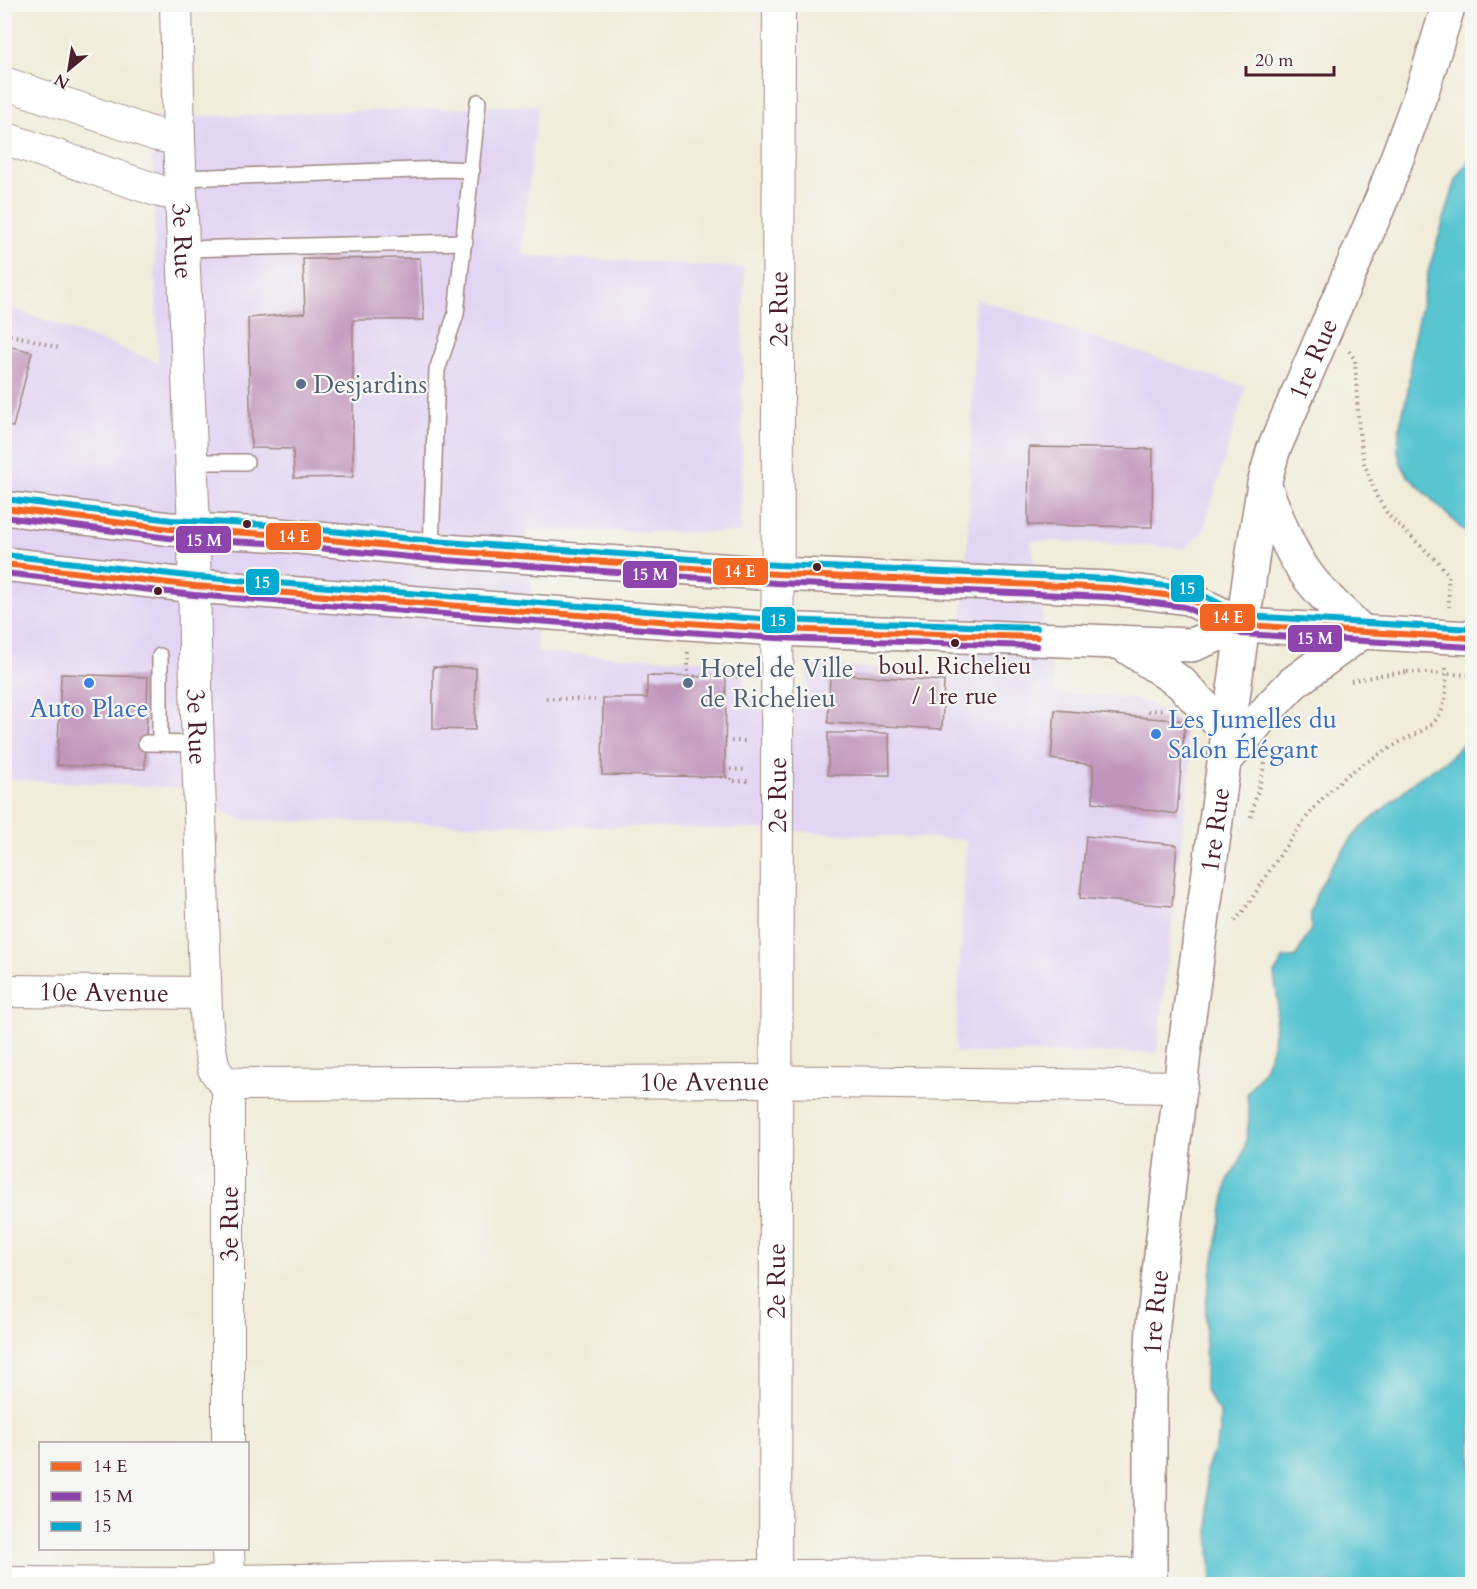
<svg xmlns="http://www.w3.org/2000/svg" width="1477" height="1589" font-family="Cardo,serif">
<rect width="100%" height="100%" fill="#f6f6f2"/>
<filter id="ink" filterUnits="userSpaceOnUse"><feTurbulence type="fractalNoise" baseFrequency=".0167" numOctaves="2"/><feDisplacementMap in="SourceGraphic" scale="12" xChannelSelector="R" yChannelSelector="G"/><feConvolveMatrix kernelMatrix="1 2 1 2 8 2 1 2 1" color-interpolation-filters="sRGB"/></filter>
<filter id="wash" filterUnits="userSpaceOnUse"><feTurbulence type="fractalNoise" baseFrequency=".008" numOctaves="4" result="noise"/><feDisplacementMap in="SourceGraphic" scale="24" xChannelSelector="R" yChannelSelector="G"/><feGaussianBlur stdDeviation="1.35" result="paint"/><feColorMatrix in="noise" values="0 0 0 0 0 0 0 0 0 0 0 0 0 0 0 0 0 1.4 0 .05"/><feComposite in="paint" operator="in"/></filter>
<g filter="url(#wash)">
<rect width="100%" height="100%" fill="#f1ecd9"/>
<polygon fill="#e2d4f3" points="538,105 521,255 744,268 741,533 526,530 538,653 744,662 744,697 808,705 808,665 959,673 968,538 975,298 1246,387 1203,532 1186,548 1031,540 1055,693 1130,698 1165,710 1183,727 1191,758 1157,1053 955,1053 966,840 752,829 242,820 180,788 5,779 4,305 158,362 151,118"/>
<g fill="#59c5d1" stroke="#52727e" stroke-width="1.5">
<polygon points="1472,156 1472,539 1408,476 1401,464 1398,452 1399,429 1408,392 1412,347 1429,269 1456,180"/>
<polygon points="1472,730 1472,1584 1212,1584 1206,1471 1220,1433 1220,1412 1205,1390 1206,1304 1228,1180 1240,1162 1245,1146 1249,1119 1247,1093 1263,1071 1272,1049 1278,1001 1274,974 1284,958 1295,958 1311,929 1311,912 1316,895 1330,868 1356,833 1416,780 1449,758 1464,743"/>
</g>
<g id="blocks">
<g fill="#c194bb">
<polygon points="420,258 424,320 353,320 353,477 294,478 293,449 251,448 248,318 305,313 303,259"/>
<polygon points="4,345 32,352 13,427 4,425"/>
<polygon points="1029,447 1153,449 1152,527 1028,525"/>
<polygon points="433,667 476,668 475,730 433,729"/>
<polygon points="61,674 148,677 145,769 57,765"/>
<polygon points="830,674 944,681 942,729 828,723"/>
<polygon points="647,676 726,677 725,777 602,775 603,698 647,698"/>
<polygon points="1055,710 1185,721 1177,814 1093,802 1093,765 1051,759"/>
<polygon points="828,733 889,733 890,775 828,775"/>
<polygon points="1086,836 1177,845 1172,906 1080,898"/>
</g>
</g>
</g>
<g filter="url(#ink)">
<use href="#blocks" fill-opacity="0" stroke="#9e8682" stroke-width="1.5"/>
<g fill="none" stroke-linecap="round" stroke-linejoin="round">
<defs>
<g id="lane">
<polyline points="180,178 446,169 472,170"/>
<polyline points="184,249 465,242"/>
<polyline points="191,462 246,462"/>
<polyline points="431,550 437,370 456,314 478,102"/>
<polyline points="160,656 160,743"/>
<polyline points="146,743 198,744"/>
</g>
<g id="street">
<path id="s1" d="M176,4L179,139L194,531L195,649L206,1014L208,1038L214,1069L222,1080L228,1083L243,1084L753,1081L1181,1087"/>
<polyline points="4,83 157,135 179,139"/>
<polyline points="4,138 159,191 181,195"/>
<path id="s2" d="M4,991L205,993"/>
<polyline points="228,1083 228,1444"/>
<polyline points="228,1548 229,1581"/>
<polyline points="4,1583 191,1584 229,1581 436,1578 1150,1574"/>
<path id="s3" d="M775,1584L779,4"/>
</g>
<g id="secondary">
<path id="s4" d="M1150,1584V1396L1153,1325L1184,1053L1253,552L1264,484L1273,451L1383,196L1423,88L1449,4"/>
</g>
<g id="primary">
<path d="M1264,484C1276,514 1286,545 1305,572C1320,594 1343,613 1362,632"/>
<polyline points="4,508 170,529 269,534 431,550 777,574 1109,588 1188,598 1243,625 1413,635"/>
<polyline points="4,564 195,586 631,619 776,629 1192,645 1243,625"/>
<polyline points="1120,642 1181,683 1229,733"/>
<polyline points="1225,761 1270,707 1293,683 1362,632"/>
</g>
</defs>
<use href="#lane" stroke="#9e8682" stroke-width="18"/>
<use href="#street" stroke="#9e8682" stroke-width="34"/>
<use href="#secondary" stroke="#9e8682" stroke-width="36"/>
<use href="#primary" stroke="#9e8682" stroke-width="36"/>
<g stroke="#9e8682" stroke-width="4" stroke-dasharray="1.5 4.5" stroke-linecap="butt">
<polyline points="4,334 30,339 61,349"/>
<polyline points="1349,351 1355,360 1359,431 1364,463 1372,484 1377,497 1389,516 1438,562 1448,574 1449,607"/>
<polyline points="688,652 688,676 749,677"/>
<polyline points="1351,681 1381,675 1407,672"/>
<polyline points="546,698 595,700"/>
<polyline points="1148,711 1163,710"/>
<polyline points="725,741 748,741"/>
<polyline points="724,769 748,770"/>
<polyline points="720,777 731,777 731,781 748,781"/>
<polyline points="1251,817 1265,763"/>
<path d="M1235,921L1244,910C1276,863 1302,813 1346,776C1363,763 1382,753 1400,742C1413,735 1429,729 1438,717C1448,703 1446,685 1446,668"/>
</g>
<use href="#lane" stroke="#fff" stroke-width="15"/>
<use href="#street" stroke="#fff" stroke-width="32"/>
<use href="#secondary" stroke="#fff" stroke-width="33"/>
<use href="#primary" stroke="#fff" stroke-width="33"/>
<defs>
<polyline id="primary-bridge" points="1413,635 1472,638"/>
</defs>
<use href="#primary-bridge" stroke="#9e8682" stroke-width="36" stroke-linecap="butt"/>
<polyline stroke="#9e8682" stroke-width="4" stroke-dasharray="1.5 4.5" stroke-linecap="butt" points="1407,672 1472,675"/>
<use href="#primary-bridge" stroke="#fff" stroke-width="33"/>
<defs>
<g id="bus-1">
<polyline points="4,508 170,529 269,534 431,550 777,574 1109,588 1188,598 1243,625 1472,638"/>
<polyline points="4,564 195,586 631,619 776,629 1037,637"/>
</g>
<g id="bus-2">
<polyline points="4,517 169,538 268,543 430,559 776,583 1108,597 1185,607 1242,634 1471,647"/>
<polyline points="4,573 194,595 630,628 776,638 1037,646"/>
</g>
<g id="bus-3">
<polyline points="5,499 171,520 270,525 432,541 778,565 1110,579 1190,589 1245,616 1472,629"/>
<polyline points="5,555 196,577 632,610 776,620 1037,628"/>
</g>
</defs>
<use href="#bus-1" stroke="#f6f6f2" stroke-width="10"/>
<use href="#bus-2" stroke="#f6f6f2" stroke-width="10"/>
<use href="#bus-3" stroke="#f6f6f2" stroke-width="10"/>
<use href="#bus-1" stroke="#f26522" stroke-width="6"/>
<use href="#bus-2" stroke="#8e44ad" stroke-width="6"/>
<use href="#bus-3" stroke="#00a9ce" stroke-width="6"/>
</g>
</g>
<g fill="#5c6f8a" stroke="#f6f6f2" stroke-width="2">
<circle cx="301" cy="384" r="6"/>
<circle cx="688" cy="683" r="6"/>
</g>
<g fill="#4a1f2b" stroke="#f6f6f2" stroke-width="2">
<circle cx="247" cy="524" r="5"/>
<circle cx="817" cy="567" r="5"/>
<circle cx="158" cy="591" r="5"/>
<circle cx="955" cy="643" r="5"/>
</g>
<g fill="#3f7fe0" stroke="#f6f6f2" stroke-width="2">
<circle cx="89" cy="683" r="6"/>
<circle cx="1156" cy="734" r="6"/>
</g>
<g text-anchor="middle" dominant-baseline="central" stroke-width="4.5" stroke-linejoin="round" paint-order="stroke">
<g font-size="24" fill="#4a1f2b" stroke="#f6f6f2">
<text x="955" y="666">boul. Richelieu<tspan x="955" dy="30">/ 1re rue</tspan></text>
</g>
<g font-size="26" fill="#4a1f2b" stroke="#f6f6f2">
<text stroke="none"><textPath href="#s1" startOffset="237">3e Rue</textPath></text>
<text stroke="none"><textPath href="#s3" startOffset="1275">2e Rue</textPath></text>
<text stroke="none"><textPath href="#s4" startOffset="1242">1re Rue</textPath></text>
<text stroke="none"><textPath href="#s1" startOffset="723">3e Rue</textPath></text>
<text stroke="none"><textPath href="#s3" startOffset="789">2e Rue</textPath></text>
<text stroke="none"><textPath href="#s4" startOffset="758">1re Rue</textPath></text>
<text stroke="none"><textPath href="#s2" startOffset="100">10e Avenue</textPath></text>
<text stroke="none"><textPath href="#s1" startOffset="1563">10e Avenue</textPath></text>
<text transform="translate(229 1224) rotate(-90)">3e Rue</text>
<text stroke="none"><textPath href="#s3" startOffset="303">2e Rue</textPath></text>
<text stroke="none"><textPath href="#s4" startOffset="272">1re Rue</textPath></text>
</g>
<g font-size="26" fill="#4e5e75" stroke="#f6f6f2" text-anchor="start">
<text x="313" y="384">Desjardins</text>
<text x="700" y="668">Hotel de Ville<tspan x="700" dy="30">de Richelieu</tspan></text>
</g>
<g font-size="26" fill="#366cbe" stroke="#f6f6f2">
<text x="89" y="708">Auto Place</text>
<text x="1168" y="719" text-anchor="start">Les Jumelles du<tspan x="1168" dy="30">Salon Élégant</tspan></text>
</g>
</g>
<g stroke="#f6f6f2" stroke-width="2">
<rect x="265" y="522" width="57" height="29" rx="6" fill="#f26522"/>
<rect x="175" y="525" width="57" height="29" rx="6" fill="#8e44ad"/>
<rect x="712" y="557" width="57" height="29" rx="6" fill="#f26522"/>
<rect x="622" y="560" width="56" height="29" rx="6" fill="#8e44ad"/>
<rect x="245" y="568" width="35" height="28" rx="6" fill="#00a9ce"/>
<rect x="1170" y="574" width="35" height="29" rx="6" fill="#00a9ce"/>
<rect x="1199" y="603" width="57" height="29" rx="6" fill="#f26522"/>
<rect x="761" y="606" width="35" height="28" rx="6" fill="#00a9ce"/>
<rect x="1287" y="624" width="56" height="29" rx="6" fill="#8e44ad"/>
</g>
<g font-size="16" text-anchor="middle" font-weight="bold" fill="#fff">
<text x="294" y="542">14 E</text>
<text x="204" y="546">15 M</text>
<text x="740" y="577">14 E</text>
<text x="650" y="580">15 M</text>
<text x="262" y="588">15</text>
<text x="1187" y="594">15</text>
<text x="1228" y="623">14 E</text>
<text x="778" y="626">15</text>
<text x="1315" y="644">15 M</text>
</g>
<rect width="1477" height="1589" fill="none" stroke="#f6f6f2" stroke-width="24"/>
<rect x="39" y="1442" width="210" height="108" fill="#f6f6f2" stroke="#b1a0a2" stroke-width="1.5"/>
<rect x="51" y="1462" width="30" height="9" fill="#f26522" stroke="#b1a0a2" stroke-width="1.5"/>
<text x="93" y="1472" font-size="18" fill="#4a1f2b">14 E</text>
<rect x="51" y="1492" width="30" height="9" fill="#8e44ad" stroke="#b1a0a2" stroke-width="1.5"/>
<text x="93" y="1502" font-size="18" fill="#4a1f2b">15 M</text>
<rect x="51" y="1522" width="30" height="9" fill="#00a9ce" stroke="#b1a0a2" stroke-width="1.5"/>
<text x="93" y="1532" font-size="18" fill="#4a1f2b">15</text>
<g transform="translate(69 69) rotate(210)" stroke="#f6f6f2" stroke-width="4.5" paint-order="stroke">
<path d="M0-4.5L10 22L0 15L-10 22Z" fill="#4a1f2b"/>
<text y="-9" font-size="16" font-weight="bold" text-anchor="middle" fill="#4a1f2b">N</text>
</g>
<path d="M1246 66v9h88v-9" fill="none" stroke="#4a1f2b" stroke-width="3"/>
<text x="1255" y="66" font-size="18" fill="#4a1f2b" stroke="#f6f6f2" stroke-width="4.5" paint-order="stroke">20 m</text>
</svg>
